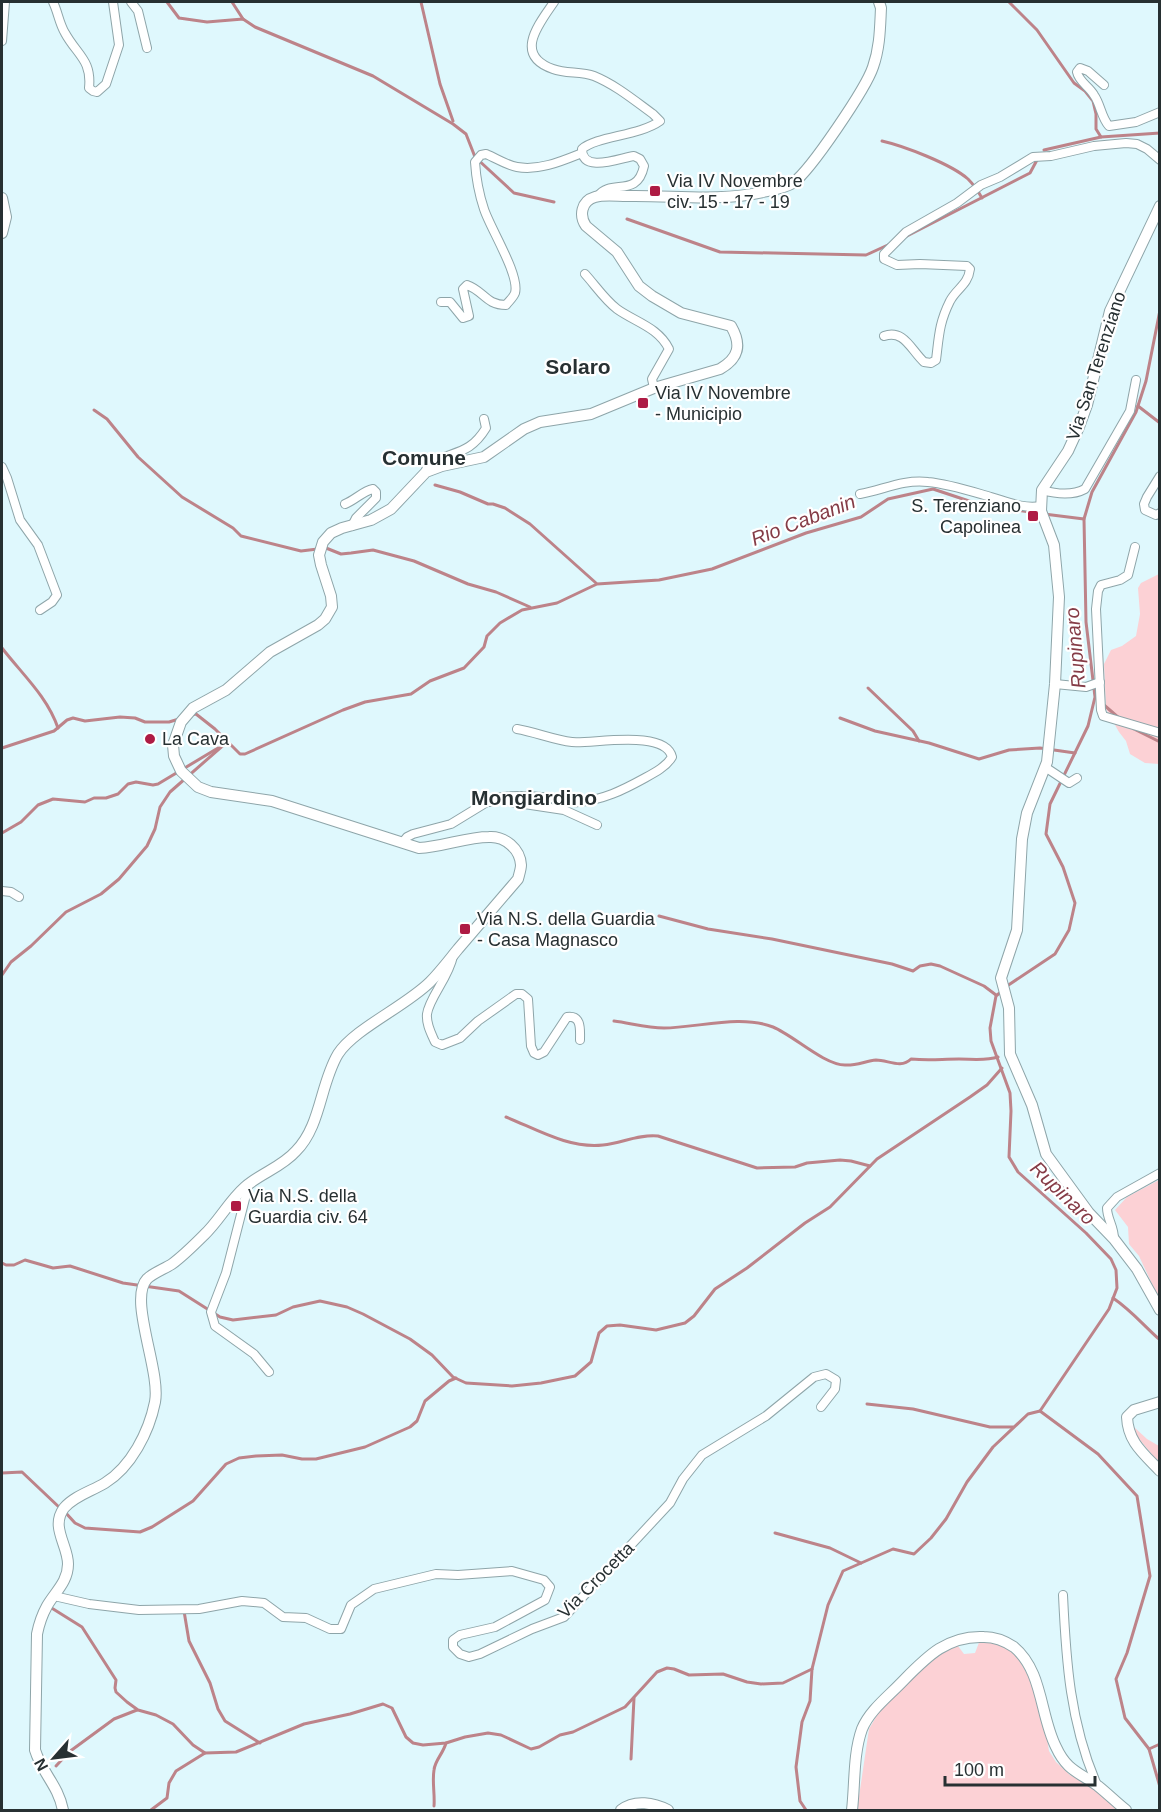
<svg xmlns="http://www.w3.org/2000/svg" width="1161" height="1812" font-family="Arial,sans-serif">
<rect width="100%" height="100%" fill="#dff8fd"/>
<g fill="#fcd1d5">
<polygon points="1159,574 1159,764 1145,763 1130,754 1126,741 1119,732 1106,709 1104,664 1111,650 1122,646 1136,636 1140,614 1138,588 1141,583"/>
<polygon points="1159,1180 1159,1299 1139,1256 1129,1244 1128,1227 1115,1210 1127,1197"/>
<polygon points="1134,1427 1147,1439 1159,1446 1159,1463 1135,1434"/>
<polygon points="987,1639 1006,1647 1018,1658 1029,1677 1046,1732 1049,1751 1056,1762 1070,1775 1093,1787 1119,1810 857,1810 869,1729 880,1710 918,1670 941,1652 958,1646 964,1654 975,1653 980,1640"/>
</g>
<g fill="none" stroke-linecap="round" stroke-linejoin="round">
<g stroke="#bd8389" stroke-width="3">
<polyline points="167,2 179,18 207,22 243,19 255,27 373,76 453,124 466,134 475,157 514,193 554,202"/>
<polyline points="232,2 243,19"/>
<polyline points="421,2 440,84 453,121"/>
<polyline points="1009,2 1037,30 1074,83 1085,91 1093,101 1096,114 1096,129 1101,137"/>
<path d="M882,141C904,146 951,164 968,179C974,185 978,191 982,198"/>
<polyline points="1044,150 1101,137 1160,133"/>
<polyline points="627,219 720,252 866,255 890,244"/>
<polyline points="907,236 1030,173 1037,160"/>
<polyline points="1138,406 1160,423"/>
<polyline points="94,410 107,419 138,457 182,497 233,528 241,536 301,551 326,548 341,554 351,553 373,550 414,561 468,584 496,592 530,607"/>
<polyline points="435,485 460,492 488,504 493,504 505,508 530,524 596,583"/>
<polyline points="1044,514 1084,519"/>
<path d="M2,648C22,674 47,696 58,728"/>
<polyline points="868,688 913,731 919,741"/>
<polyline points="1104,705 1119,718"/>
<polyline points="191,715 196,714 215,729 240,754 245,754 343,710 365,702 411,694 430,681 464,668 484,647 487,636 500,623 522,610 557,603 597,584 659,580 712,569 806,533 861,517 888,499 933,489 981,505 1037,513"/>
<polyline points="840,718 875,731 929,743 979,759 1009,750 1040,748 1075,753"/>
<polyline points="1134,729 1160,742"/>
<polyline points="2,748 54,731 67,720 73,718 85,721 120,717 135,718 145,722 169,722 179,719"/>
<polyline points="2,833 21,822 38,805 53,799 85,802 94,798 106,798 118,794 128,784 136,782 153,785 158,784 218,748"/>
<polyline points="659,916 708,929 772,939 892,964 913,971 920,966 931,964 940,966 984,986 996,995"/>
<polyline points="2,975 11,962 31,946 66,912 101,894 119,879 147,846 155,829 160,807 170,792 227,742"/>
<polyline points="1007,986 1055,954 1069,930 1075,903 1063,867 1046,834 1050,804 1088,726 1095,697 1086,622 1084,519 1092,492 1136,412 1146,381 1160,310"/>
<polyline points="1002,991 996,996 990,1028 991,1041 1010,1093 1011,1111 1009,1157 1018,1172 1086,1233 1111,1259 1116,1270 1117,1288 1109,1309 1040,1411 1098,1454 1137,1496 1150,1576 1127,1653 1116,1679 1125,1718 1149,1749 1160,1787"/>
<path d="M614,1021C630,1023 647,1028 664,1028C697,1028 740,1014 773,1027C793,1035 824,1065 845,1065C855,1066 866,1061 876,1060C888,1060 901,1069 911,1059C930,1061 941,1059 959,1059C972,1059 986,1061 998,1057"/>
<path d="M506,1117C536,1129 569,1149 603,1145C622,1143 639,1134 658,1136L757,1168L795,1167L807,1163L840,1160L851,1161L870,1166"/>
<polyline points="2,1263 6,1265 14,1265 25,1260 53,1268 70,1266 123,1283 179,1291 220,1317 233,1320 276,1315 293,1307 320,1301 347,1307 363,1314 410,1339 432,1355 453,1377 466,1383 512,1386 541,1383 575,1376 591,1362 599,1333 607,1326 620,1325 656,1330 685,1323 694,1316 715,1289 747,1268 805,1223 830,1207 877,1159 970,1097 987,1085 1002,1068"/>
<path d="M1113,1298C1132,1311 1143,1325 1160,1340"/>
<polyline points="867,1404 913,1409 990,1427 1013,1427"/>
<polyline points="2,1473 22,1472 60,1508"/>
<polyline points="65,1512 75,1523 85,1528 140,1532 152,1527 193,1501 226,1464 239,1458 256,1456 282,1455 302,1459 316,1459 365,1447 410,1427 417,1421 425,1401 449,1381 456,1378"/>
<polyline points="775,1533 830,1548 861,1563"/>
<polyline points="50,1607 82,1627 116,1680 115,1688 116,1692 127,1702 138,1710 156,1715 173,1724 193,1745 205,1753 236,1752 304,1724 350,1714 383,1704 392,1708 406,1737 413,1743 423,1745 446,1743 465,1737 488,1733 501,1735 531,1749 539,1747 560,1735 573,1732 625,1707 657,1672 667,1668 674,1669 689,1675 723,1674 747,1682 761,1684 783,1683 812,1669"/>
<polyline points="184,1611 189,1641 210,1683 218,1709 225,1721 260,1743"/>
<polyline points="1149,1749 1160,1744"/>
<polyline points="631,1759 634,1698"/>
<polyline points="56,1766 69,1752 114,1719 137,1710"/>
<path d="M434,1806C435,1794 432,1782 434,1770C435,1760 443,1754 446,1743"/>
<polyline points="151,1810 167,1798 169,1783 176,1771 205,1753"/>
<polyline points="806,1810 800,1801 796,1767 802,1722 810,1701 812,1669 828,1605 843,1571 893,1549 914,1554 931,1538 946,1519 967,1482 993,1447 1028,1414 1040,1411"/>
</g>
<defs>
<g id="street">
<path d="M53,2C58,12 59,23 65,33C77,55 92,60 89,88L93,91L97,92L106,84L119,45L113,2"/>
<polyline points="131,2 138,11 147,48"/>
<path d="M554,2C539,24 513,55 553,69C566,74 581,71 594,76C616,85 635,101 653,114L660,121C639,136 597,136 582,149C582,174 620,158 634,156L640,159L644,166C637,199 611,178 598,196"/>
<polyline points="2,41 5,2"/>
<path d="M1104,85L1088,71L1080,68L1077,72C1079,82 1089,86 1094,95C1101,105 1101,117 1109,126L1136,122L1160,112"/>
<path d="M585,274C595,285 605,300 617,309C635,322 658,327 669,349L652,379L654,388"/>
<path d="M441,302H450L463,318L469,316L463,289L467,285C484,291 486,305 506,305C509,301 513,298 515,293C520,275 490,228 484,209C479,194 476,178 475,162L481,155L486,154C496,158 506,165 517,167C539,171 562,161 582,153"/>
<path d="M884,336C904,329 911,350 924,362L931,363L936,360C939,336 939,323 950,301C957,288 968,285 970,269L967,266L920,264L897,265L884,259V254L906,232L957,203L981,185L1000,177L1033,157L1051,156L1094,146L1126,143L1137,144L1147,149L1160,160"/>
<polyline points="2,467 7,478 20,520 38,545 57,595 52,602 40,610"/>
<path d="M426,472L427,465C453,450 469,456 486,428L484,419"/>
<polyline points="1160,476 1147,497 1144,504 1145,510 1156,515 1160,513"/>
<path d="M1042,490C1056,494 1072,496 1085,489L1130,411L1136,380"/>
<path d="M860,494C883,490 903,479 928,482C949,484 970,491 991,497C1008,502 1023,509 1041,506"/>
<path d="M345,504C355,500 363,491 373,489L376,492V498L356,518L352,526"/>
<polyline points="1135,547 1128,575 1120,580 1101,585 1098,591 1096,609 1101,710 1103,716 1160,733"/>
<polyline points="1055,684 1086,687 1100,682"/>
<polyline points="1045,767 1069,783 1077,778"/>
<path d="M487,802C501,792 543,797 560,799C566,800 572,803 578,802C603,800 623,790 643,779C654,773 666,767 672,757C665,729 593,744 572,742C554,740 535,732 517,729"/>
<polyline points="511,802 564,810 597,825"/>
<polyline points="402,843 407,837 413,834 451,824 487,802 493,802"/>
<polyline points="2,891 11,892 19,897"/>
<path d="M453,956C449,977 429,998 427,1014C426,1024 431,1033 435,1042L442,1045L460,1038L478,1021L516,994H522L528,999L531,1046L534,1053L538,1055L544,1052L567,1017C582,1015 580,1030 580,1040"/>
<polyline points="246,1186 247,1191 226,1273 211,1312 215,1326 254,1354 269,1372"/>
<path d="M1114,1239C1114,1226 1107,1219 1107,1208L1117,1197L1160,1173"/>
<path d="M1063,1595C1066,1661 1070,1723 1097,1785"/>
<polyline points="54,1596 89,1604 139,1610 199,1609 242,1601 264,1603 283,1617 306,1618 330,1629 341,1629 351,1605 374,1589 436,1574 458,1575 512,1571 544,1580 550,1587 545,1600 495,1627 460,1635 453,1640 453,1647 460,1654 469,1657 480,1654 532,1629 564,1617 670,1503 683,1479 702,1455 766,1416 814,1377 826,1374 836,1380 835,1389 821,1407"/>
</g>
<g id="secondary">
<polyline points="2,198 6,217 2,233"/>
<polyline points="1160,206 1110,311 1087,405 1079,427 1068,451 1042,490 1041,511 1054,545 1059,597 1055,684 1047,762 1027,813 1022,839 1017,930 1001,978 1009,1008 1010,1054 1032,1105 1046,1154 1089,1213 1114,1239 1137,1269 1160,1310"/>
<path d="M1160,1402L1134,1410L1127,1417C1128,1442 1143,1453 1160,1471"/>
<path d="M63,1810C58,1785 42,1773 35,1750L37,1634C39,1624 42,1615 47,1606C55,1592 68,1582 68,1564C68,1545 50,1527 64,1508C74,1496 92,1491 105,1483C131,1467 149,1432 155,1402C161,1371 128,1299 147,1279C153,1273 164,1269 172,1264C183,1256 194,1245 204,1235C219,1221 229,1201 245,1187C261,1173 282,1167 296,1151C321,1126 320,1084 338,1054C354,1029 406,1006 430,982C440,972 449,960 458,949C478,926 498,902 518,879C519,875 521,869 521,865C520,849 505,836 489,837C466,837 443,847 419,848L272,801L211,792L198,787L181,771L174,756L173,745L181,722L193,708L226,690L270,652L318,625L325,619L332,607L331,596L321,565L319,555L323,542L331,533L342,528L371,520L391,509L426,472L442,466L484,457L524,429L540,422L591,414L654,388L720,369C739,358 742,345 731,326L681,313L652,296L639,286L617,252L586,226C579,216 581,201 595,197C604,194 617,196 627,196C673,195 718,202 763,192C773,190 785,188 793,183C811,170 866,88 873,67C880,47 880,28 881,8L879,2"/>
<path d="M621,1810C635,1799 654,1803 668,1810"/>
<path d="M852,1810C855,1785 853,1754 862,1729C869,1712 885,1699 897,1687C923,1661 944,1635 984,1637C995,1637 1005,1641 1014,1647C1043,1671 1040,1716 1056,1747C1067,1771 1079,1772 1098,1786C1108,1794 1117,1803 1126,1810"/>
</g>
</defs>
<use href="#street" stroke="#8ea5a9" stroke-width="10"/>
<use href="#secondary" stroke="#8ea5a9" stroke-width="12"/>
<use href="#street" stroke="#fff" stroke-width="8"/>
<use href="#secondary" stroke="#fff" stroke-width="10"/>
</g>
<g fill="#ae1b44" stroke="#fff" stroke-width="2">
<rect x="649" y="185" width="12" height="12" rx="3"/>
<rect x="637" y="397" width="12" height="12" rx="3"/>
<rect x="1027" y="510" width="12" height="12" rx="3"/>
<circle cx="150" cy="739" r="6"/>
<rect x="459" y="923" width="12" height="12" rx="3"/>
<rect x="230" y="1200" width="12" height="12" rx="3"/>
</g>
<g text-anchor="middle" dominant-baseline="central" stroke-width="4.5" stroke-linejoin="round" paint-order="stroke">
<g font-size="18" fill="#273032" stroke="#fff" text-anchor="start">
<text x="667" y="181">Via IV Novembre<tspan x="667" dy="21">civ. 15 - 17 - 19</tspan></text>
<text x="655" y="393">Via IV Novembre<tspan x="655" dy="21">- Municipio</tspan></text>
<text x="1021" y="506" text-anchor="end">S. Terenziano<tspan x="1021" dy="21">Capolinea</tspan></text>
<text x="162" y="739">La Cava</text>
<text x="477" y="919">Via N.S. della Guardia<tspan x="477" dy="21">- Casa Magnasco</tspan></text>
<text x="248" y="1196">Via N.S. della<tspan x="248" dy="21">Guardia civ. 64</tspan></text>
</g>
<g font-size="18" fill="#273032" stroke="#fff">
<text transform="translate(1096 366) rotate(-72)">Via San Terenziano</text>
<text transform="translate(596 1580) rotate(-45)">Via Crocetta</text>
</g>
<g font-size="20" font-style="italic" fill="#853c47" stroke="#fff">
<text transform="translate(803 520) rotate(-21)">Rio Cabanin</text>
<text transform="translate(1075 648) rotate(-95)">Rupinaro</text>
<text transform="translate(1063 1193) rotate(44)">Rupinaro</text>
</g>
<g font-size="21" font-weight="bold" fill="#273032" stroke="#fff">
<text x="578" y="366">Solaro</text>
<text x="424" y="457">Comune</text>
<text x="534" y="797">Mongiardino</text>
</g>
</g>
<rect width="1161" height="1812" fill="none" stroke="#273032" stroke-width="6"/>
<g transform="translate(54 1758) rotate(242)" stroke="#ffffff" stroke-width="4.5" paint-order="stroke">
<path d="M0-4.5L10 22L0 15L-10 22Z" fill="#273032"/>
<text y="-9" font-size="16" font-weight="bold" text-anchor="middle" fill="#273032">N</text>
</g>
<path d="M945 1776v9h150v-9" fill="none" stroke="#273032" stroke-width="3"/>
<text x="954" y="1776" font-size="18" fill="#273032" stroke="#ffffff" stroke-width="4.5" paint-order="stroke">100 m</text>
</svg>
